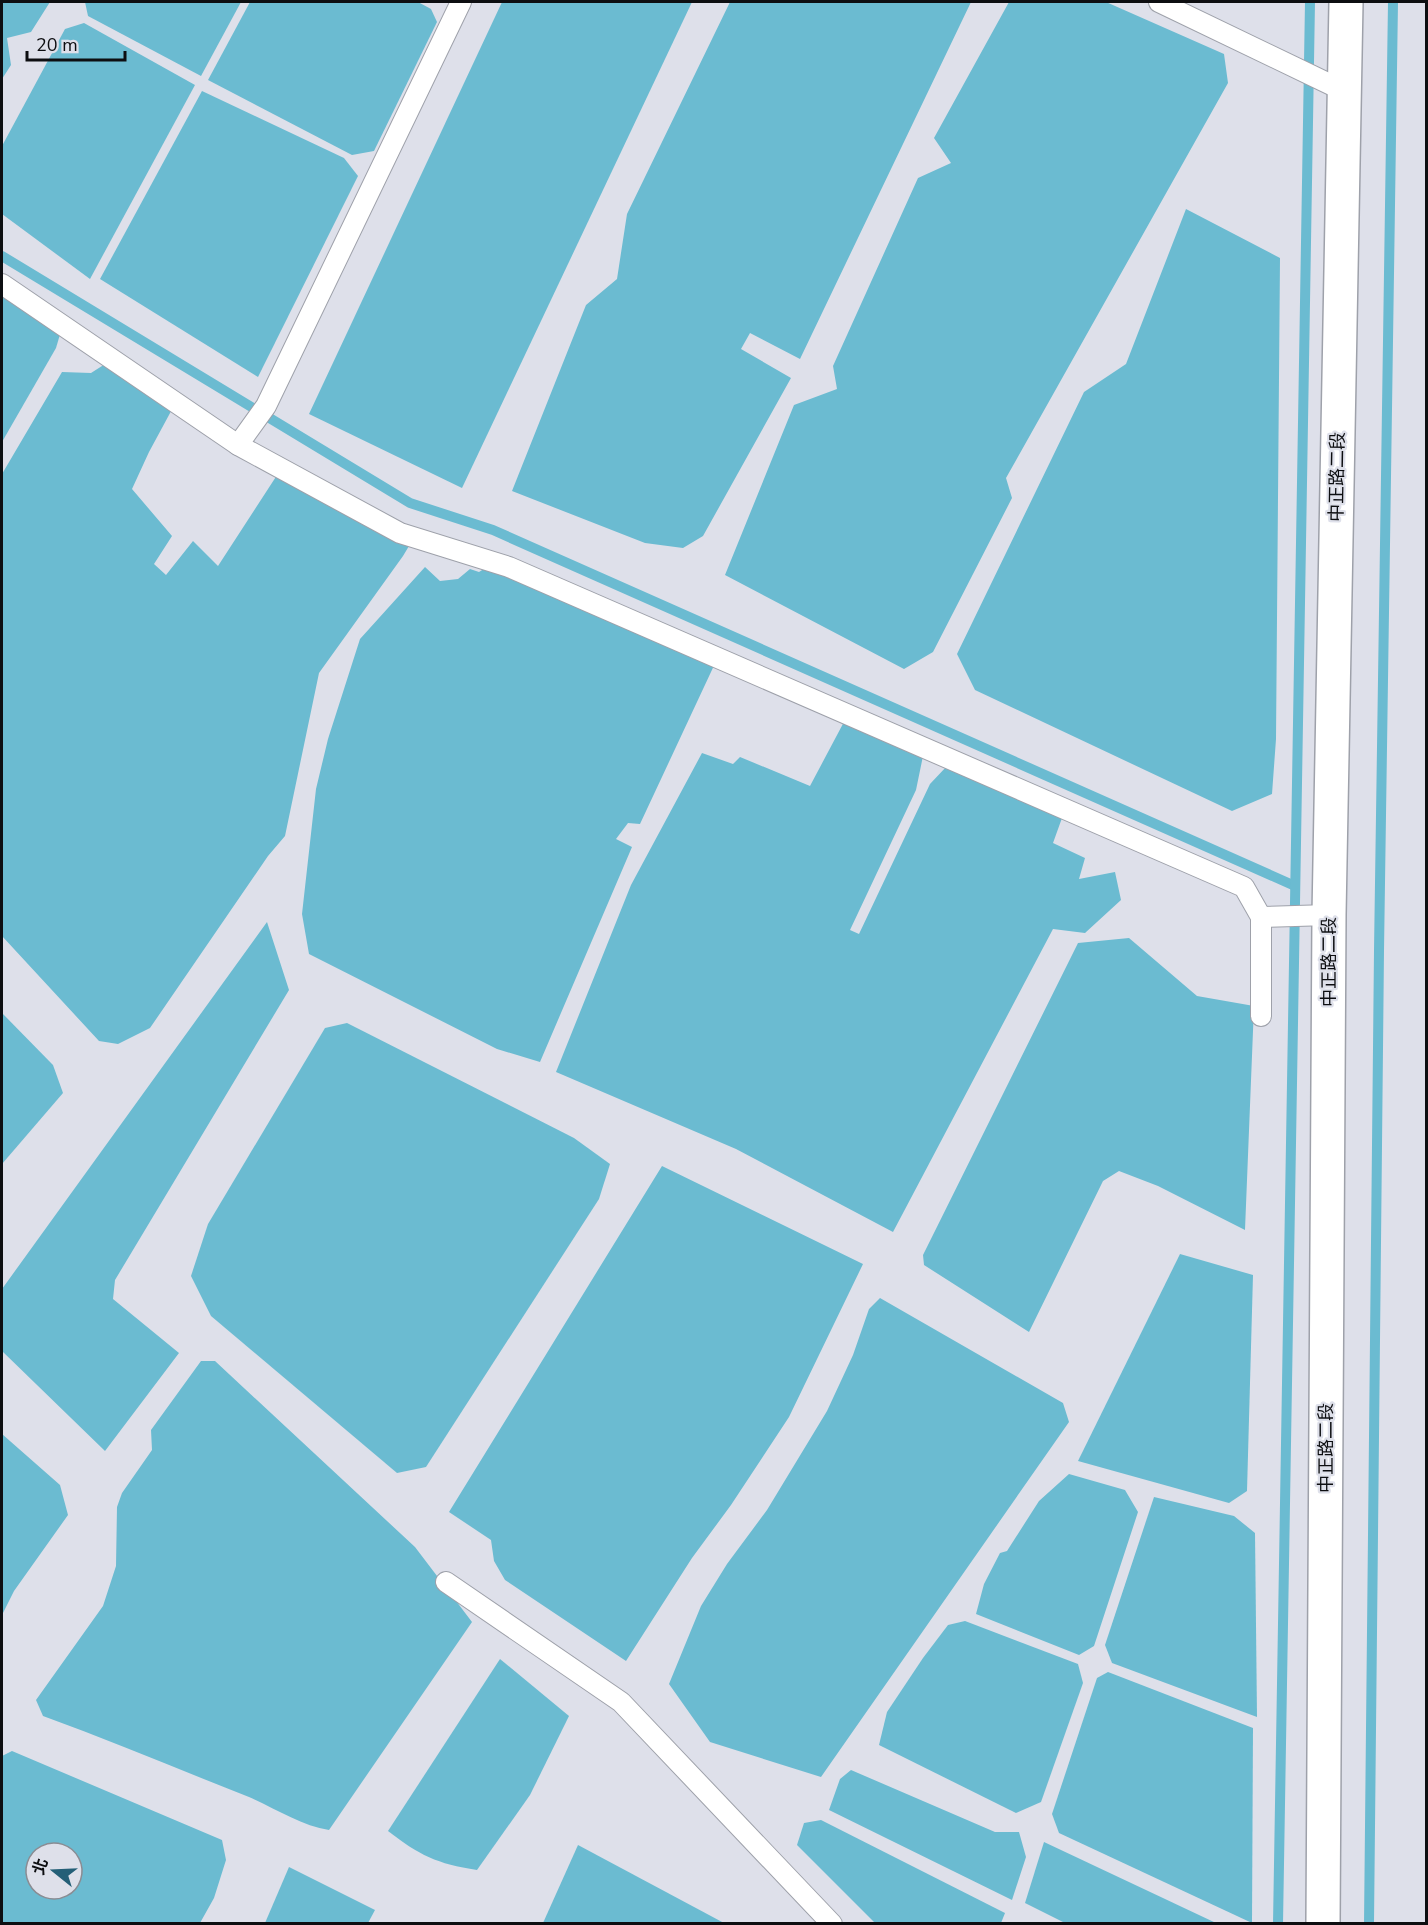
<svg xmlns="http://www.w3.org/2000/svg" width="1428" height="1925" font-family="'Nunito Sans','Noto Sans TC',sans-serif">
<rect width="100%" height="100%" fill="#dee0ea"/>
<g fill="#6bbbd1" fill-rule="evenodd">
<polygon points="2,2 50,2 31,32 7,38 11,65 2,79"/>
<polygon points="85,2 241,2 201,76 88,16"/>
<polygon points="250,2 418,2 431,9 437,22 374,151 352,155 208,80"/>
<polygon points="502,2 692,2 462,488 309,414"/>
<polygon points="730,2 971,2 800,359 750,333 741,349 791,378 703,536 683,548 645,543 512,491 586,305 617,279 627,214"/>
<polygon points="1009,2 1106,2 1224,54 1228,83 1006,478 1012,498 933,652 904,669 725,575 794,405 837,389 833,366 918,178 951,163 934,138"/>
<polygon points="84,23 195,85 90,279 2,214 2,146 65,29"/>
<polygon points="202,91 344,158 358,176 258,377 100,279"/>
<polygon points="1186,209 1280,258 1276,739 1272,794 1232,811 975,690 957,654 1084,392 1126,364"/>
<polygon points="2,284 61,331 56,348 2,442"/>
<polygon points="113,359 176,402 149,452 132,489 172,536 154,564 166,575 193,541 218,566 281,469 415,536 403,556 319,673 285,836 268,856 150,1028 118,1044 99,1041 2,936 2,474 62,372 91,373"/>
<polygon points="425,567 440,581 458,579 470,569 479,572 487,567 718,657 640,824 628,823 616,839 632,847 540,1062 497,1049 309,954 302,914 316,789 328,739 360,639"/>
<polygon points="845,720 923,756 916,790 850,930 859,934 930,784 947,766 1062,818 1053,843 1085,858 1079,879 1115,872 1121,900 1085,933 1053,929 893,1232 736,1149 556,1072 631,885 702,753 733,764 740,757 810,786"/>
<polygon points="267,922 289,990 115,1280 113,1299 179,1353 105,1451 2,1351 2,1289"/>
<polygon points="1129,938 1197,996 1254,1006 1245,1230 1158,1186 1119,1171 1103,1181 1029,1332 924,1265 923,1255 1078,943"/>
<polygon points="2,1013 53,1065 63,1093 2,1164"/>
<polygon points="347,1023 574,1138 610,1164 599,1199 426,1467 397,1473 211,1316 191,1276 208,1224 325,1028"/>
<polygon points="662,1166 863,1264 789,1417 731,1505 692,1558 626,1661 505,1580 494,1561 491,1540 449,1512"/>
<polygon points="1180,1254 1253,1275 1247,1491 1229,1503 1078,1461"/>
<polygon points="880,1298 1063,1403 1069,1422 821,1777 710,1742 669,1684 701,1606 727,1564 767,1510 827,1411 853,1355 869,1309"/>
<path d="M201,1361H215L415,1547L472,1622L329,1830C302,1826 274,1808 249,1797C180,1770 112,1741 43,1716L36,1700L103,1606L116,1566L117,1507L122,1493L152,1450L151,1430Z"/>
<polygon points="2,1434 60,1485 68,1515 14,1591 2,1615"/>
<polygon points="1069,1474 1125,1490 1138,1512 1094,1646 1079,1655 976,1614 984,1584 1000,1553 1007,1551 1039,1501"/>
<polygon points="1154,1497 1234,1516 1255,1533 1257,1717 1112,1663 1105,1645"/>
<polygon points="1426,1595 1426,1886 1425,1885"/>
<polygon points="965,1621 1078,1664 1083,1683 1041,1802 1016,1813 879,1745 887,1712 923,1658 948,1625"/>
<path d="M500,1659L569,1716L530,1795L477,1870C437,1864 419,1855 388,1831Z"/>
<polygon points="1108,1672 1253,1728 1252,1923 1059,1833 1052,1814 1097,1678"/>
<path d="M12,1751L222,1840L226,1860L214,1898L200,1923H2V1756ZM36,1853H72V1889H36Z"/>
<polygon points="851,1770 995,1832 1019,1832 1026,1857 1012,1900 829,1810 840,1779"/>
<polygon points="821,1820 1005,1913 1001,1923 875,1923 797,1845 804,1823"/>
<polygon points="1044,1842 1216,1923 1065,1923 1025,1903"/>
<polygon points="578,1845 724,1923 543,1923"/>
<polygon points="289,1867 375,1910 368,1923 265,1923"/>
</g>
<g fill="none" stroke-linecap="round" stroke-linejoin="round">
<g stroke="#6bbbd1" stroke-width="10">
<polyline points="2,256 410,503 493,530 1295,886"/>
<polyline points="1278,1924 1310,2"/>
<polyline points="1369,1924 1379,951 1393,2"/>
</g>
<defs>
<g id="service">
<polyline points="1159,2 1344,91"/>
<polyline points="2,284 238,445 400,533 509,567 1244,887 1261,917 1261,1016"/>
<polyline points="238,445 266,406 461,2"/>
<polyline points="1261,917 1329,915"/>
<polyline points="446,1582 621,1702 832,1924"/>
</g>
<polyline id="secondary" points="1323,1924 1329,915 1346,2"/>
</defs>
<use href="#service" stroke="#9ea1aa" stroke-width="22"/>
<use href="#secondary" stroke="#9ea1aa" stroke-width="36"/>
<use href="#service" stroke="#fff" stroke-width="20"/>
<use href="#secondary" stroke="#fff" stroke-width="33"/>
</g>
<g text-anchor="middle" dominant-baseline="central" stroke-width="4.5" stroke-linejoin="round" paint-order="stroke">
<g font-size="18" fill="#0d0e11" stroke="#dee0ea">
<text transform="translate(1337 477) rotate(-89)">中正路二段</text>
<text transform="translate(1329 962) rotate(-90)">中正路二段</text>
<text transform="translate(1326 1448) rotate(-90)">中正路二段</text>
</g>
</g>
<rect width="1428" height="1925" fill="none" stroke="#0d0e11" stroke-width="6"/>
<g transform="translate(54 1871) rotate(288)"><circle r="28" fill="#dee0ea" stroke="#8a8c93" stroke-width="1.5"/>
<path d="M0-4.5L10 22L0 15L-10 22Z" fill="#245f77"/>
<text y="-9" font-size="16" font-weight="bold" text-anchor="middle" fill="#0d0e11">北</text>
</g>
<path d="M27 51v9h98v-9" fill="none" stroke="#0d0e11" stroke-width="3"/>
<text x="36" y="51" font-size="18" fill="#0d0e11" stroke="#dee0ea" stroke-width="4.5" paint-order="stroke">20 m</text>
</svg>
